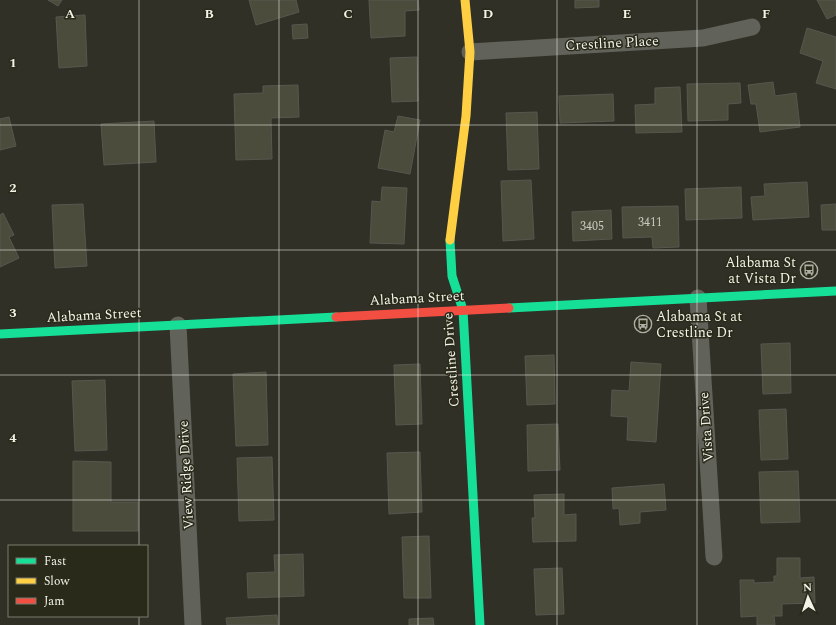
<svg xmlns="http://www.w3.org/2000/svg" width="836" height="625" font-family="Spectral,serif">
<rect width="100%" height="100%" fill="#303027"/>
<g fill="#4c4c3d" stroke="#56574f">
<polygon points="48,0 62,0 58,6"/>
<polygon points="249,0 296,0 299,12 256,25"/>
<polygon points="369,0 418,0 419,10 405,11 405,36 371,38"/>
<polygon points="575,0 599,0 599,7 575,8"/>
<polygon points="817,0 836,0 836,15 827,19"/>
<polygon points="85,15 87,66 59,68 56,17"/>
<polygon points="307,24 308,38 293,39 292,25"/>
<polygon points="807,28 836,37 836,89 816,83 823,61 800,53"/>
<polygon points="417,57 418,101 392,102 390,58"/>
<polygon points="773,82 775,96 796,93 800,127 760,132 756,104 751,104 748,85"/>
<polygon points="740,83 741,103 728,104 728,120 688,121 687,84"/>
<polygon points="298,85 299,117 271,118 272,159 236,160 234,94 263,93 263,86"/>
<polygon points="680,87 682,132 636,133 635,105 655,104 655,88"/>
<polygon points="613,94 614,121 560,123 559,96"/>
<polygon points="537,112 539,169 508,170 506,113"/>
<polygon points="398,116 420,120 410,174 378,168 385,130 394,132"/>
<polygon points="9,117 16,146 0,150 0,119"/>
<polygon points="154,121 156,162 104,165 101,124"/>
<polygon points="531,180 534,239 503,241 501,181"/>
<polygon points="807,182 809,217 753,220 751,197 765,196 764,184"/>
<polygon points="382,187 407,188 404,244 370,243 372,201 381,202"/>
<polygon points="741,187 742,218 686,220 685,189"/>
<polygon points="83,204 87,266 55,268 52,205"/>
<polygon points="836,204 836,230 822,230 821,205"/>
<polygon points="678,206 679,247 653,248 652,237 623,238 622,207"/>
<polygon points="611,210 612,239 573,241 572,212"/>
<polygon points="3,213 14,235 9,237 19,258 0,267 0,215"/>
<polygon points="790,343 791,393 763,394 761,344"/>
<polygon points="554,355 555,404 527,405 525,356"/>
<polygon points="631,362 661,364 656,442 627,440 628,417 611,416 612,390 629,391"/>
<polygon points="420,364 422,424 396,425 394,365"/>
<polygon points="266,372 268,445 236,446 233,374"/>
<polygon points="105,380 107,450 75,451 72,381"/>
<polygon points="786,409 788,459 761,460 759,410"/>
<polygon points="558,424 560,470 528,471 527,425"/>
<polygon points="420,452 422,512 389,514 387,453"/>
<polygon points="272,457 274,520 239,521 237,458"/>
<polygon points="73,461 111,462 111,502 138,502 138,531 73,531"/>
<polygon points="798,471 800,522 761,523 759,472"/>
<polygon points="664,484 666,510 640,512 640,523 620,525 619,508 613,509 612,488"/>
<polygon points="564,494 564,515 576,514 576,541 533,542 532,518 535,518 534,495"/>
<polygon points="429,536 431,598 404,598 402,537"/>
<polygon points="303,554 304,596 248,598 247,573 275,572 274,555"/>
<polygon points="777,558 800,558 800,578 814,577 815,603 782,604 782,616 774,616 775,625 757,625 757,616 741,617 740,580 754,580 754,583 774,582 774,576 777,576"/>
<polygon points="562,568 564,614 536,615 534,569"/>
<polygon points="277,615 278,625 227,625 226,618"/>
<polygon points="433,618 434,625 409,625 409,619"/>
</g>
<g fill="none" stroke-linecap="round" stroke-linejoin="round">
<g stroke="#61625a" stroke-width="17">
<polyline points="470,52 703,38 752,27"/>
<polyline points="698,298 714,557"/>
<polyline points="178,325 193,625"/>
</g>
<g stroke="#16e098" stroke-width="9">
<polyline points="450,240 452,276 463,310 480,625"/>
<polyline points="509,308 836,291"/>
<polyline points="0,334 336,317"/>
</g>
<polyline stroke="#ffcf43" stroke-width="9" points="450,240 466,116 470,52 465,0"/>
<polyline stroke="#f24e42" stroke-width="9" points="336,317 509,308"/>
</g>
<path fill="none" stroke="#f3f3e9" stroke-width="1" stroke-opacity="0.55" d="M139,0V546M279,0V625M418,0V625M557,0V625M697,0V625M0,125H836M0,250H836M0,375H836M0,500H836M139,616V625"/>
<defs>
<symbol id="bus-ring" viewBox="-11 -11 22 22"><circle r="9.5" fill="#2a2a1a" stroke="#afafa5" stroke-width="1.5"/><path d="M-5-6H5V4H4V6H2V4H-2V6H-4V4H-5ZM-3.5-4V0h7V-4ZM-3.5 1.2v1.5H-2V1.2ZM2 1.2v1.5H3.5V1.2Z" fill="#afafa5"/></symbol>
</defs>
<g fill-rule="evenodd">
<use href="#bus-ring" x="799" y="260" width="20" height="20"/>
<use href="#bus-ring" x="633" y="314" width="20" height="20"/>
</g>
<g text-anchor="middle" dominant-baseline="central" stroke-width="3" stroke-linejoin="round" paint-order="stroke">
<g font-size="12" fill="#c9c9be">
<text x="650" y="222">3411</text>
<text x="592" y="226">3405</text>
</g>
<g font-size="14" fill="#f3f3e9" stroke="#2a2a1a">
<text transform="translate(612 43) rotate(-3)">Crestline Place</text>
<text transform="translate(417 298) rotate(-3)">Alabama Street</text>
<text transform="translate(94 315) rotate(-3)">Alabama Street</text>
<text transform="translate(451 360) rotate(-94)">Crestline Drive</text>
<text transform="translate(706 427) rotate(-94)">Vista Drive</text>
<text transform="translate(186 475) rotate(-93)">View Ridge Drive</text>
</g>
<g font-size="14" fill="#f3f3e9" stroke="#2a2a1a" text-anchor="end">
<text x="796" y="262">Alabama St<tspan x="796" dy="16">at Vista Dr</tspan></text>
<text x="656" y="316" text-anchor="start">Alabama St at<tspan x="656" dy="16">Crestline Dr</tspan></text>
</g>
</g>
<g font-size="13" text-anchor="middle" font-weight="bold" fill="#f3f3e9" stroke="#2a2a1a" stroke-width="3" stroke-linejoin="round" paint-order="stroke">
<text x="70" y="18">A</text>
<text x="209" y="18">B</text>
<text x="348" y="18">C</text>
<text x="488" y="18">D</text>
<text x="627" y="18">E</text>
<text x="766" y="18">F</text>
<text x="13" y="67">1</text>
<text x="13" y="192">2</text>
<text x="13" y="317">3</text>
<text x="13" y="442">4</text>
</g>
<rect x="8" y="545" width="140" height="72" fill="#2a2a1a" stroke="#7a7a6d"/>
<rect x="16" y="558" width="20" height="6" fill="#16e098" stroke="#7a7a6d"/>
<text x="44" y="565" font-size="12" fill="#f3f3e9">Fast</text>
<rect x="16" y="578" width="20" height="6" fill="#ffcf43" stroke="#7a7a6d"/>
<text x="44" y="585" font-size="12" fill="#f3f3e9">Slow</text>
<rect x="16" y="598" width="20" height="6" fill="#f24e42" stroke="#7a7a6d"/>
<text x="44" y="605" font-size="12" fill="#f3f3e9">Jam</text>
<g transform="translate(808 597) rotate(357)" stroke="#2a2a1a" stroke-width="3" paint-order="stroke">
<path d="M0-3L7 15L0 10L-7 15Z" fill="#f3f3e9"/>
<text y="-6" font-size="11" font-weight="bold" text-anchor="middle" fill="#f3f3e9">N</text>
</g>
</svg>
